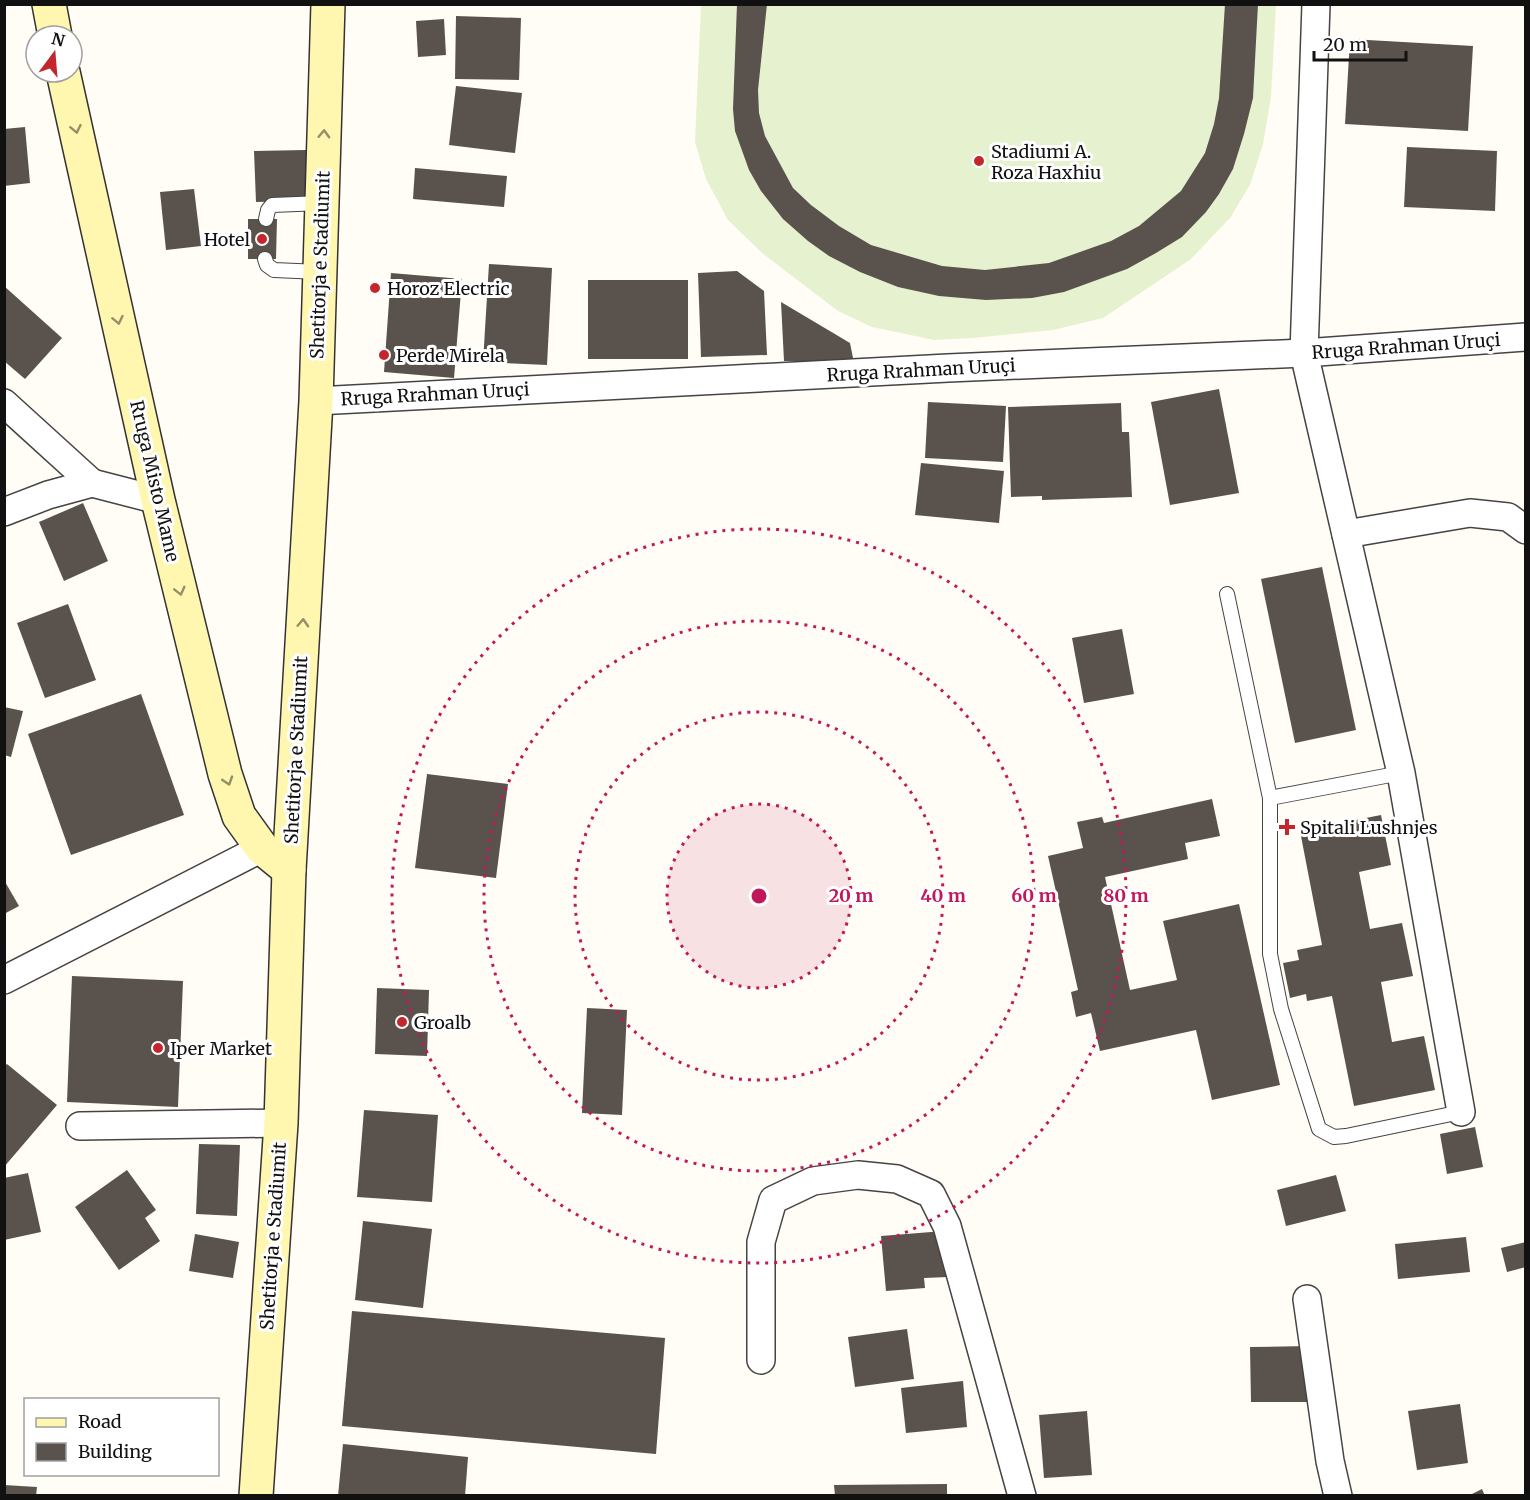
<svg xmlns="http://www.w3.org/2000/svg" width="1530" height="1500" font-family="Merriweather,serif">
<rect width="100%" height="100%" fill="#fffdf5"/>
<polygon fill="#e6f2cf" points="701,5 1276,5 1271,97 1263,144 1250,185 1230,218 1191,259 1103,318 1053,330 973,338 934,340 872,327 838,311 762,253 728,220 706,179 695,142"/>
<g fill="#5a524d">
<polygon points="737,4 767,4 758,90 759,113 765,136 793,188 811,205 839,226 871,245 942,266 985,270 1049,263 1111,241 1139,226 1181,191 1205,153 1214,124 1219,98 1225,4 1258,4 1253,98 1244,134 1233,169 1219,194 1206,212 1182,237 1156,253 1127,269 1064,292 1032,298 986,300 939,296 898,287 860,272 829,256 808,241 783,219 761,191 749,170 735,131 733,109"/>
<polygon points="456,16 521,18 519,80 455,79"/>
<polygon points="444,19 446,55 418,57 416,21"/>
<polygon points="1350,39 1473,46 1468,131 1345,124"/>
<polygon points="456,86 522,93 515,153 449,145"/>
<polygon points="25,127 30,183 4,186 4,129"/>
<polygon points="1407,147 1497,151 1495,211 1404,207"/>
<polygon points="306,150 307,201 256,202 254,151"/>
<polygon points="415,168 507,176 504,207 413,199"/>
<polygon points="194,189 201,246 166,250 160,192"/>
<polygon points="248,219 277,219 276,259 248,259"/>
<polygon points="489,264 552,268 547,365 483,362"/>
<polygon points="737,271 764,291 767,355 701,357 698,273"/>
<polygon points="391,273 462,279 454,378 384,372"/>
<rect x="588" y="280" width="100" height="79"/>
<polygon points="4,286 62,338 25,379 4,361"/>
<polygon points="781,302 850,343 854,363 784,361"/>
<polygon points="1219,389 1239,493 1170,505 1151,402"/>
<polygon points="928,402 1006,406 1003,462 925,458"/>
<polygon points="1121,403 1122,432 1129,432 1132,497 1042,500 1042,496 1011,497 1008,407"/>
<polygon points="921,463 1004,471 999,523 915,515"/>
<polygon points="83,503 108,561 64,581 39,522"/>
<polygon points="1322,567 1356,730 1295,743 1261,579"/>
<polygon points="68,604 96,680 45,698 17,623"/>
<polygon points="1122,629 1134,694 1084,703 1072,638"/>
<polygon points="141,694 184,815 71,855 28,734"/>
<polygon points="4,707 23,711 11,757 4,755"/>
<polygon points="427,774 508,784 496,878 415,868"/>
<polygon points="1212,799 1220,836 1185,843 1188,859 1105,877 1130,990 1177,980 1163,921 1239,904 1280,1085 1212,1100 1196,1030 1100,1051 1091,1013 1076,1017 1071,992 1078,990 1048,856 1083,848 1077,822 1102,817 1104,823"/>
<polygon points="1381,815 1391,865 1359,872 1370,929 1402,923 1413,976 1381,982 1392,1042 1424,1036 1435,1090 1354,1106 1332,996 1307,1001 1306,994 1290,998 1283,963 1299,960 1297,950 1322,945 1300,831"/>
<polygon points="4,880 19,906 4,914"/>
<polygon points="72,976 183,981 178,1107 67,1102"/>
<polygon points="377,988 429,990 427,1056 375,1054"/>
<polygon points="587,1008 627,1010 622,1115 582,1113"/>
<polygon points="7,1064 57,1105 4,1167 4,1067"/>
<polygon points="364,1110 438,1115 432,1202 357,1197"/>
<polygon points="1475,1127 1483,1167 1447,1174 1440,1134"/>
<polygon points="199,1144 240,1145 237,1216 196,1214"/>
<polygon points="127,1170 156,1210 145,1218 160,1241 119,1270 75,1207"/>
<polygon points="28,1173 41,1232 4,1240 4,1178"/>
<polygon points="1336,1175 1346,1211 1286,1226 1277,1190"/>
<polygon points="363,1221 432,1229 423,1308 355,1300"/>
<polygon points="944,1231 948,1277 924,1278 925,1288 886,1291 881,1236"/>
<polygon points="195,1234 239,1242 233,1278 189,1271"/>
<polygon points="1466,1237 1470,1272 1398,1279 1395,1244"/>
<polygon points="1526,1242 1526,1267 1507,1272 1501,1248"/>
<polygon points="352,1311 665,1338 656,1454 342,1426"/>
<polygon points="907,1329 914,1379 855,1387 848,1337"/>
<polygon points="1309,1346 1310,1402 1251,1402 1250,1347"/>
<polygon points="963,1381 967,1427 906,1433 901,1388"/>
<polygon points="1460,1404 1468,1463 1417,1470 1408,1411"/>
<polygon points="1087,1411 1092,1475 1044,1478 1039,1415"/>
<polygon points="343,1444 468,1457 465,1496 338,1496"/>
<polygon points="947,1484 947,1496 835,1496 834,1485"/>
<polygon points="4,1485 37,1487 36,1496 4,1496"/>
<polygon points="1482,1489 1485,1496 1468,1496"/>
</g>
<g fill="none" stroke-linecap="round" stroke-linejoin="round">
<defs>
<g id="lane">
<polyline points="266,219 268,210 272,205 322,203"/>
<polyline points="265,259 267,265 274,270 320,272"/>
<polyline points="1227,594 1270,798 1270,954 1281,1009 1319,1129 1334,1137 1346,1136 1461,1112"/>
<polyline points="1270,798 1401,773"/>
</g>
<g id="street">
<polyline points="1316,4 1304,353 1401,773 1461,1112"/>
<polyline points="316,401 948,368 1304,353 1526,337"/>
<polyline points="4,403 92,483"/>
<polyline points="4,512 48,495 92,483 158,500"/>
<polyline points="1346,534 1470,513 1508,517 1526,530"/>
<polyline points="4,980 262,848"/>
<polyline points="80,1126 281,1123"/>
<polyline points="1307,1299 1330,1461 1338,1496"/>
<polyline points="761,1360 761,1242 773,1200 813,1181 858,1175 897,1179 931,1194 947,1226 1022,1496"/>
</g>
<g id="secondary">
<polyline points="49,4 55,36"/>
<polyline points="63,72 158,500 225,774 239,816 262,848 289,870"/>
<polyline points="256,1496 281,1123 289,870 316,401 328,4"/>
</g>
</defs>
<use href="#lane" stroke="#444" stroke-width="16"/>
<use href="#street" stroke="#444" stroke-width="30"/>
<use href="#secondary" stroke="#333" stroke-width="36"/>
<use href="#lane" stroke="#fff" stroke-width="14"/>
<use href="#street" stroke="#fff" stroke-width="27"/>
<use href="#secondary" stroke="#fff6b0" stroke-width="33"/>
</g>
<defs><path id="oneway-chevron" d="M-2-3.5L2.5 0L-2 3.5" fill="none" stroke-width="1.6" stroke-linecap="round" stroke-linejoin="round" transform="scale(1.5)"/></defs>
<g stroke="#948f68">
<use href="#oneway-chevron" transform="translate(76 129) rotate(78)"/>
<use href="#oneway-chevron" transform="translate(324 134) rotate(-88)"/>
<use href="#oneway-chevron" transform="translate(118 320) rotate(78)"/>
<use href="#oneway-chevron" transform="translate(180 591) rotate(76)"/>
<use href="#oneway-chevron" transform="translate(303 623) rotate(-87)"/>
<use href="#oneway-chevron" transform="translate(228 781) rotate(72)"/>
</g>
<circle cx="759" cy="896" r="92" fill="#c2185b" fill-opacity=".12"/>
<g fill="none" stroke="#c2185b" stroke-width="3" stroke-dasharray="3 6">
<circle cx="759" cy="896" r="92"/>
<circle cx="759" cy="896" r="184"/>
<circle cx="759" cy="896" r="275"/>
<circle cx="759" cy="896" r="367"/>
</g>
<g fill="#c4262e" stroke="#fff" stroke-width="2">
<circle cx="979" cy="161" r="6"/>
<circle cx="262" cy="239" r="6"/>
<circle cx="375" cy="288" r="6"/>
<circle cx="384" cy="355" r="6"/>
<path d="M1284 818h6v6h6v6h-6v6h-6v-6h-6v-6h6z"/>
<circle cx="402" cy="1022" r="6"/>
<circle cx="158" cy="1048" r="6"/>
</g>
<g text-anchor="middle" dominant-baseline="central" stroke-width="6" stroke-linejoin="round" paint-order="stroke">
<g font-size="18" fill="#111" stroke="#fff" text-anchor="start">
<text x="991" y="151">Stadiumi A.<tspan x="991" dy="21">Roza Haxhiu</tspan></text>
<text x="250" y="239" text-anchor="end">Hotel</text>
<text x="387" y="288">Horoz Electric</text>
<text x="396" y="355">Perde Mirela</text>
<text x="1300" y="827">Spitali Lushnjes</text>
<text x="414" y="1022">Groalb</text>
<text x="170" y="1048">Iper Market</text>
</g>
<g font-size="18" fill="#111" stroke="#fff">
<text transform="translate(320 265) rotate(-88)">Shetitorja e Stadiumit</text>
<text transform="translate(1406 346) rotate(-4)">Rruga Rrahman Uruçi</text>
<text transform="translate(921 370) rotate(-3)">Rruga Rrahman Uruçi</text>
<text transform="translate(435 394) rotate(-3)">Rruga Rrahman Uruçi</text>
<text transform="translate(155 481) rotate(77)">Rruga Misto Mame</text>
<text transform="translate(296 750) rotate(-87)">Shetitorja e Stadiumit</text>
<text transform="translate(273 1236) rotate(-86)">Shetitorja e Stadiumit</text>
</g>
</g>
<circle cx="759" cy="896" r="9" fill="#c2185b" stroke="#fff" stroke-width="3"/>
<g font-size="18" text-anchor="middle" font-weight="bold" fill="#c2185b" stroke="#fff" stroke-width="6" stroke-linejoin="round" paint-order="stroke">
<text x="851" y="902">20 m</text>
<text x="943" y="902">40 m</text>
<text x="1034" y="902">60 m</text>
<text x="1126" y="902">80 m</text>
</g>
<rect width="1530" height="1500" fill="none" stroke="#111111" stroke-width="12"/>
<rect x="24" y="1398" width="195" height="78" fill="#ffffff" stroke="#a0a0a0" stroke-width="1.5"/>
<rect x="36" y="1418" width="30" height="9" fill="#fff6b0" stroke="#a0a0a0" stroke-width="1.5"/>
<text x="78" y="1428" font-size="18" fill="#111111">Road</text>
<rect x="36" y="1443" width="30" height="18" fill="#5a524d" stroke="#a0a0a0" stroke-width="1.5"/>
<text x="78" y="1458" font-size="18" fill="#111111">Building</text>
<g transform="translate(54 54) rotate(16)"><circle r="28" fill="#ffffff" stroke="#a0a0a0" stroke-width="1.5"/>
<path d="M0-4.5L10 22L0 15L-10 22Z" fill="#c4262e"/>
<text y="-9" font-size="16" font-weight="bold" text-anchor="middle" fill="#111111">N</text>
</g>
<path d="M1314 51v9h92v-9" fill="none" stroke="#111111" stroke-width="3"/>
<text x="1323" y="51" font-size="18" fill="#111111" stroke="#ffffff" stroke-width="4.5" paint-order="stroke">20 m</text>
</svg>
